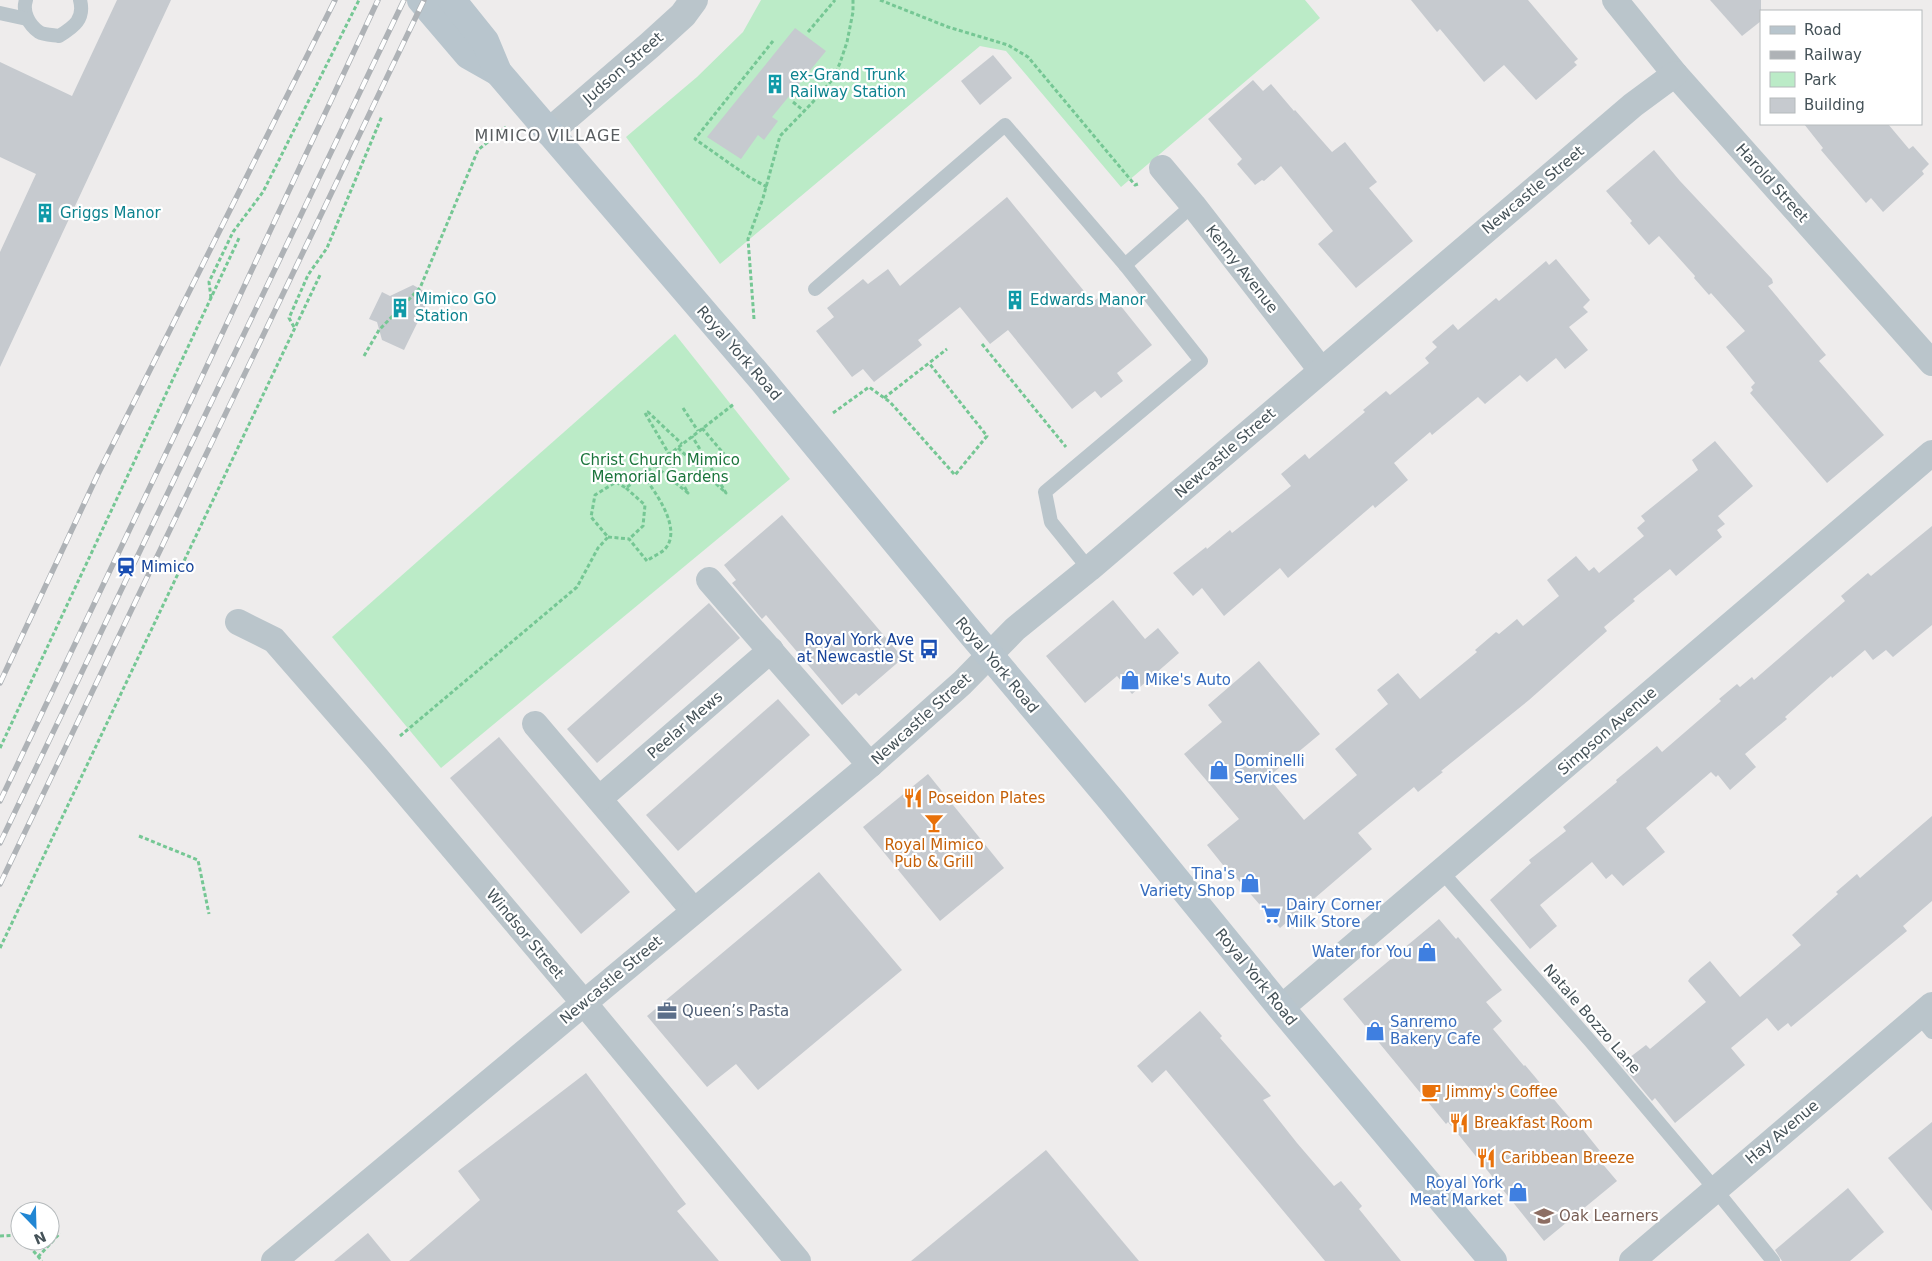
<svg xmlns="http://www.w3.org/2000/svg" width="1932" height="1261" font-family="'DejaVu Sans',sans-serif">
<rect width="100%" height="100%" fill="#eeecec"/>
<g fill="#bbebc7">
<polygon points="761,0 1305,0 1320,18 1121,187 1006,51 980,46 720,264 626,137 697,77 743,32"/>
<polygon points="675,334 790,479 441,768 332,637"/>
</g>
<g fill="#c6cacf">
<polygon points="117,0 171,0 0,367 0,252 36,174 0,157 0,62 72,96"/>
<polygon points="1411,0 1528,0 1578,59 1574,62 1577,65 1536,100 1504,65 1484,82 1440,29 1437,32"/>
<polygon points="1710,0 1761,0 1761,21 1742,36"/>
<polygon points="795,28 826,51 772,117 778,121 764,140 758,135 741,159 707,137"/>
<polygon points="993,55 1012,78 980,105 961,81"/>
<polygon points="1253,80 1263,91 1271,84 1294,111 1295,110 1332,152 1345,142 1377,182 1369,188 1413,241 1356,288 1318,244 1333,231 1281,166 1264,181 1262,180 1255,185 1237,164 1242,159 1208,119"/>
<polygon points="1804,124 1888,124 1909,149 1913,146 1929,164 1922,171 1924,174 1883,212 1871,198 1866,203 1821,150 1823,148"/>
<polygon points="1654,150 1680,181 1772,279 1773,283 1768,286 1826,355 1819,361 1884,435 1827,483 1750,393 1753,390 1751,387 1755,383 1726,347 1745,331 1711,293 1709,295 1694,278 1695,276 1659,236 1649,245 1630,223 1632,221 1606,191"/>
<polygon points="1007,197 1093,302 1108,290 1152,345 1117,373 1123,381 1101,398 1095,391 1072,409 1008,330 990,344 960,307 918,340 922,345 874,382 863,369 852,377 816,331 834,317 827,308 863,279 868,284 888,269 900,286"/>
<polygon points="1556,259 1590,300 1583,307 1588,312 1569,327 1588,350 1565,369 1556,358 1527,382 1520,375 1485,404 1478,397 1432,435 1430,432 1394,463 1408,480 1375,508 1373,505 1288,578 1280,568 1224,616 1202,588 1193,596 1173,573 1206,547 1207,549 1230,530 1232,533 1291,486 1281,474 1305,454 1309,459 1365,412 1363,410 1386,391 1390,395 1429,363 1425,358 1437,347 1432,342 1453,324 1458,330 1496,298 1499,301 1546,261 1549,265"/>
<polygon points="413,285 431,295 404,350 382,340 377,322 369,319 382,292 390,296"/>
<polygon points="1715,441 1753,486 1718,516 1725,524 1717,530 1722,537 1676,576 1670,569 1633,599 1635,601 1604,627 1607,631 1529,700 1441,771 1443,772 1418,792 1414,787 1358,833 1372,849 1280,928 1233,874 1231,875 1207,845 1239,819 1184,754 1222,722 1208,705 1259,661 1320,734 1268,777 1304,820 1357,775 1335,749 1388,704 1377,690 1398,673 1420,699 1477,652 1475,650 1496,632 1499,634 1517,619 1523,626 1559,596 1547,580 1576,556 1589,571 1594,567 1599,573 1644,536 1637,528 1645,521 1641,516 1698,470 1692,460"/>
<polygon points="782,515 903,658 859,696 856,693 842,705 766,615 762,619 732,583 736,580 724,565"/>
<polygon points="1932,526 1932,625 1893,657 1886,650 1873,660 1865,650 1832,678 1831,676 1785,717 1787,719 1745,754 1756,767 1730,790 1718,775 1716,777 1711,772 1646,828 1665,852 1623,886 1612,874 1606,879 1592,862 1540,905 1557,926 1530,949 1490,900 1531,863 1529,860 1566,831 1563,827 1617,782 1616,780 1657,746 1662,752 1721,701 1719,699 1737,684 1740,687 1752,677 1754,680 1845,601 1841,596 1868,573 1871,576"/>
<polygon points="1113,600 1145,639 1158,628 1179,653 1132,694 1117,676 1085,703 1046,656"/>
<polygon points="709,603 740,638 597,763 567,729"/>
<polygon points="778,699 810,735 678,851 646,815"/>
<polygon points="499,737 630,892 581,934 450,778"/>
<polygon points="928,774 1004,868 940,921 863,827"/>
<polygon points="1932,816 1932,901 1903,926 1907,931 1791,1027 1788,1023 1778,1031 1767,1018 1731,1048 1745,1065 1675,1123 1655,1098 1652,1101 1621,1064 1646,1045 1650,1049 1706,1002 1688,981 1690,978 1710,961 1740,997 1801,945 1792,935 1838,894 1836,892 1857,874 1860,878"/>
<polygon points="819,872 902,970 758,1090 736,1064 707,1087 647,1016"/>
<polygon points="1439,919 1456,939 1458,937 1502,990 1486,1002 1502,1021 1493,1029 1524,1066 1525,1065 1578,1128 1580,1126 1600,1151 1595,1155 1617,1181 1544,1241 1454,1129 1448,1122 1446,1124 1343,999"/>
<polygon points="1200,1011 1222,1036 1220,1038 1271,1096 1263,1100 1297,1143 1334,1186 1341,1181 1362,1206 1359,1209 1401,1261 1325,1261 1166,1070 1152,1083 1137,1066"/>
<polygon points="586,1073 686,1204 677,1211 719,1261 409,1261 480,1200 458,1171"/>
<polygon points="1932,1122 1932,1211 1888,1158"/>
<polygon points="1046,1150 1139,1261 911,1261"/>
<polygon points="1848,1188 1884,1232 1850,1261 1782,1261 1775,1250"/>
<polygon points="368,1233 391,1261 334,1261"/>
</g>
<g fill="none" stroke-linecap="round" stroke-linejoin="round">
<g stroke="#75c794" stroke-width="3" stroke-dasharray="4 2.5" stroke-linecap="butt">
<polyline points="880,0 948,27 1008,45 1028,57 1135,185 1138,184"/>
<polyline points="808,32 835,0"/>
<polyline points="793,102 804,111"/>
<polyline points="767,187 749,177 695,139 773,41"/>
<polyline points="211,298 209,282 233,232 263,192 359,0"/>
<polyline points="754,319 748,239 763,198 780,136 812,103 832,80 840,63 847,42 853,12 853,0"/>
<polyline points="294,327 289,318 308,275 327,248 382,116"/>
<polyline points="982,344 1066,447"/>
<polyline points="364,356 379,330 420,288 478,150 506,127"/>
<polyline points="884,398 947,349"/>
<polyline points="683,408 698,431"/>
<polyline points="833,413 869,387 890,402 955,475 987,436 929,363"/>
<polyline points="702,428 724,454"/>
<polyline points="678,448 726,493 692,436"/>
<polyline points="655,466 688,493 669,459 669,454 645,413 648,412 682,444"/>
<polyline points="626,488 645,505 643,526 629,539"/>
<path d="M608,537L629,539L647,561C652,557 659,554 664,550C684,530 655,492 643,475"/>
<polyline points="400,736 577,587 598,548 608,537 591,517 595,495 616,482 626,488 734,404"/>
<polyline points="0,748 240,236"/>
<polyline points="139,836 198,860 209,914"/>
<polyline points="0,948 321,273"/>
<polyline points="0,1236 20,1235"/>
<polyline points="25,1241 42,1261"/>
<polyline points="38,1257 60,1233"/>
</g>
<g stroke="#bac5cb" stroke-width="14">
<path d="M26,0C22,12 29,25 39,32C44,35 53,35 59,36C74,27 85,19 80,0"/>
<polyline points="0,13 27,19"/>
<polyline points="1125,265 1193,205"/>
<polyline points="815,289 1005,125 1125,265 1201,361 1045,492 1051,522 1089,569"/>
<polyline points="1442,872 1591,1042 1715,1189 1773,1261"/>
<polyline points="1919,1016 1932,1032"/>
</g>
<g stroke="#bac5cb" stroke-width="26">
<polyline points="1615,0 1675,74 1932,363"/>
<polyline points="1162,168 1193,205 1321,370"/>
<polyline points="709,580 870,765"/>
<polyline points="238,622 274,640 376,757 584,1003 798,1261"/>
<polyline points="535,724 694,911"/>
<polyline points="599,799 771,650"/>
<polyline points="1281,1008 1932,453"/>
<polyline points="274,1261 870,765 962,683 1015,629 1089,569 1633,105 1675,74"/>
<polyline points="1632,1261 1932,1005"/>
</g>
<polyline stroke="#bac5cb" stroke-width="28" points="549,132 650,45 683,15 694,0"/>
<g stroke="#b8c5cd" stroke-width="28">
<polyline points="421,0 468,55 498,72"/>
<polyline points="452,0 485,41 498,72 763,381 965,626 1112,801 1281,1008 1493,1261"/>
</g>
<defs>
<g id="rail">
<polyline points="0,683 98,474 335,0"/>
<polyline points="0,801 178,428 378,0"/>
<polyline points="0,843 404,0"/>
<polyline points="0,884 424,0"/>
</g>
</defs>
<use href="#rail" stroke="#aeb2b6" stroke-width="5.5"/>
<use href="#rail" stroke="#fff" stroke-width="4" stroke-dasharray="11" stroke-linecap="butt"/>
</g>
<defs>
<symbol id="building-bare" viewBox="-9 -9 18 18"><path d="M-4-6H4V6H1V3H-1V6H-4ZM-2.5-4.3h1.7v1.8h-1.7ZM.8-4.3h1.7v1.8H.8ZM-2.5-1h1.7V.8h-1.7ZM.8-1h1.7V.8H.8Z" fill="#0f9aa8" stroke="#fff" stroke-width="2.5" paint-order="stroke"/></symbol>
<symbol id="station-bare" viewBox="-9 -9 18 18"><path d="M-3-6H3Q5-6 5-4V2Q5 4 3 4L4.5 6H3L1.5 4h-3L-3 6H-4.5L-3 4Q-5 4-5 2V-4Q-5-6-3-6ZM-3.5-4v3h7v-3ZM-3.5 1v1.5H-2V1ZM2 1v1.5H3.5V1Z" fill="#1a4fb4" stroke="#fff" stroke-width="2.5" paint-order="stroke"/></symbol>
<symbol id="bus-bare" viewBox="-9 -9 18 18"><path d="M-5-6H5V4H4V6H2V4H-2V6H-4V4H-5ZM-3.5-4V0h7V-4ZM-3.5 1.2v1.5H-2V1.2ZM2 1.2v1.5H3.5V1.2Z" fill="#1a4fb4" stroke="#fff" stroke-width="2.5" paint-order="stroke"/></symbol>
<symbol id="shop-bare" viewBox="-9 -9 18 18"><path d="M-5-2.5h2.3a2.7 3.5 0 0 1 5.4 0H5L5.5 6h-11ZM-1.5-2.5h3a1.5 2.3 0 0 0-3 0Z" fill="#3f7fe0" stroke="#fff" stroke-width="2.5" paint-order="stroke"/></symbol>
<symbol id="restaurant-bare" viewBox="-9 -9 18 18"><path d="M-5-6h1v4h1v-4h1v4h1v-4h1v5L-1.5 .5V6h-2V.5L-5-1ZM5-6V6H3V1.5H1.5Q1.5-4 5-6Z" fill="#e8710a" stroke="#fff" stroke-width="2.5" paint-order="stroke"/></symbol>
<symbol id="bar-bare" viewBox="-9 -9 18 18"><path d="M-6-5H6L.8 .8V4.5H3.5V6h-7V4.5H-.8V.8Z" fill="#e8710a" stroke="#fff" stroke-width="2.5" paint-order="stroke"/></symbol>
<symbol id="supermarket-bare" viewBox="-9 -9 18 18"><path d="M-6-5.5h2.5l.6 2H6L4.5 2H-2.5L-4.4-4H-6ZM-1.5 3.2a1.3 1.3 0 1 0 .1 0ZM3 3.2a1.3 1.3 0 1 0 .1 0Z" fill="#3f7fe0" stroke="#fff" stroke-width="2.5" paint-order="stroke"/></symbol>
<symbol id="office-bare" viewBox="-9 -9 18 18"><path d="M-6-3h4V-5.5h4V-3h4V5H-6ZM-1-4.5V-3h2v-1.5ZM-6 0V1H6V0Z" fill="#5c6f8a" stroke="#fff" stroke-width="2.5" paint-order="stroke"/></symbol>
<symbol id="cafe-bare" viewBox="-9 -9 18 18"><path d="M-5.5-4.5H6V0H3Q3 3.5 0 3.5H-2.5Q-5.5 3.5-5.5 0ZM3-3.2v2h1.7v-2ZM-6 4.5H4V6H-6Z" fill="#e8710a" stroke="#fff" stroke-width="2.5" paint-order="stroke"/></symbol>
<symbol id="school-bare" viewBox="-9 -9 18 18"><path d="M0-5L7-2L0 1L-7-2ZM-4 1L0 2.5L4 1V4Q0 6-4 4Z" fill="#8d6e63" stroke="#fff" stroke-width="2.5" paint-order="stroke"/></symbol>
</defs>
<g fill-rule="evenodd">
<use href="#building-bare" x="761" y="70" width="28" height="28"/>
<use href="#building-bare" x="31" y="199" width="28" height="28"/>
<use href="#building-bare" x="1001" y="286" width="28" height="28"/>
<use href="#building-bare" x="386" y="294" width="28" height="28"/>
<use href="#station-bare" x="112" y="553" width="28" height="28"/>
<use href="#bus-bare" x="915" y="635" width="28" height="28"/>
<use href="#shop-bare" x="1116" y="666" width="28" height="28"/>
<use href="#shop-bare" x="1205" y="756" width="28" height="28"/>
<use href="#restaurant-bare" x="899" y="784" width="28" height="28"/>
<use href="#bar-bare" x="920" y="809" width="28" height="28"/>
<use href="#shop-bare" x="1236" y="869" width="28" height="28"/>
<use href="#supermarket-bare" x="1257" y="900" width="28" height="28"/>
<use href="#shop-bare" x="1413" y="938" width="28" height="28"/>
<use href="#office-bare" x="653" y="997" width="28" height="28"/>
<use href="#shop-bare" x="1361" y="1017" width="28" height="28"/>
<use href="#cafe-bare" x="1417" y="1078" width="28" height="28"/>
<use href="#restaurant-bare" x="1445" y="1109" width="28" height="28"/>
<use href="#restaurant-bare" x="1472" y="1144" width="28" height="28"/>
<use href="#shop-bare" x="1504" y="1178" width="28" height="28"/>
<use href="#school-bare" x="1530" y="1202" width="28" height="28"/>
</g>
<g text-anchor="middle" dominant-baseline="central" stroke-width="4.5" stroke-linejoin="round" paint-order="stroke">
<g font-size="15" fill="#455258" stroke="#fff">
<text transform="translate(623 68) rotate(-41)">Judson Street</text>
<text transform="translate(1772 183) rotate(48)">Harold Street</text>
<text transform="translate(1533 190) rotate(-40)">Newcastle Street</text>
<text transform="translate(1242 269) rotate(52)">Kenny Avenue</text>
<text transform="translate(739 353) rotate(49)">Royal York Road</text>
<text transform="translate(1225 453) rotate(-41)">Newcastle Street</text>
<text transform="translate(997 665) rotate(50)">Royal York Road</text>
<text transform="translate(921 719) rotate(-42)">Newcastle Street</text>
<text transform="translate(685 725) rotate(-41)">Peelar Mews</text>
<text transform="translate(1607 731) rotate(-41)">Simpson Avenue</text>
<text transform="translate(525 934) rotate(50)">Windsor Street</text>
<text transform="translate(1256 977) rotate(51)">Royal York Road</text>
<text transform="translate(611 980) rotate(-40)">Newcastle Street</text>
<text transform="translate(1592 1019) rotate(49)">Natale Bozzo Lane</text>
<text transform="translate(1782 1132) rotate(-40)">Hay Avenue</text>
</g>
<g font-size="15" fill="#0d838f" stroke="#fff" text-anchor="start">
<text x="790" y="75">ex-Grand Trunk<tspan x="790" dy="17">Railway Station</tspan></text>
<text x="60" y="213">Griggs Manor</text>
<text x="415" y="299">Mimico GO<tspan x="415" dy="17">Station</tspan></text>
<text x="1030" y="300">Edwards Manor</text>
</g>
<g font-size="15" fill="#1b753c" stroke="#fff">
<text x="660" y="460">Christ Church Mimico<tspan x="660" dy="17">Memorial Gardens</tspan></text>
</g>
<g font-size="15" fill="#164399" stroke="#fff" text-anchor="start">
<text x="141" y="567">Mimico</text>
<text x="914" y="640" text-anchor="end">Royal York Ave<tspan x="914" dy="17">at Newcastle St</tspan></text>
</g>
<g font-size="15" fill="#366cbe" stroke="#fff" text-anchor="start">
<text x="1145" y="680">Mike's Auto</text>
<text x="1234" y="761">Dominelli<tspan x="1234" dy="17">Services</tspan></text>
<text x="1235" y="874" text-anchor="end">Tina's<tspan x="1235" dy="17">Variety Shop</tspan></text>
<text x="1286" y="905">Dairy Corner<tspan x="1286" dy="17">Milk Store</tspan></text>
<text x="1412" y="952" text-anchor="end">Water for You</text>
<text x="1390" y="1022">Sanremo<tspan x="1390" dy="17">Bakery Cafe</tspan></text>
<text x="1503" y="1183" text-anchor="end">Royal York<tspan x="1503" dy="17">Meat Market</tspan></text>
</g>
<g font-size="15" fill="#c56008" stroke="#fff" text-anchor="start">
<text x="928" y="798">Poseidon Plates</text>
<text x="934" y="845" text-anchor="middle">Royal Mimico<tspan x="934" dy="17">Pub &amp; Grill</tspan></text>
<text x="1446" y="1092">Jimmy's Coffee</text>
<text x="1474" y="1123">Breakfast Room</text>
<text x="1501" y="1158">Caribbean Breeze</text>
</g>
<g font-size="15" fill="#4e5e75" stroke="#fff" text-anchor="start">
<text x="682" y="1011">Queen’s Pasta</text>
</g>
<g font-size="15" fill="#785e54" stroke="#fff" text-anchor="start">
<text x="1559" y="1216">Oak Learners</text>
</g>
<g font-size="16" letter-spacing="1" fill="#595d60" stroke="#fff">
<text x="548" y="135">MIMICO VILLAGE</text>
</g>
</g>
<rect x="1760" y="10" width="162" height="115" fill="#ffffff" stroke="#b5babc"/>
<rect x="1770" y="26" width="25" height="8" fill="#b8c5cd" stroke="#b5babc"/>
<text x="1804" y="35" font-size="15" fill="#455258">Road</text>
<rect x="1770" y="51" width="25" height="8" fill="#aeb2b6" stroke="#b5babc"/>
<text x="1804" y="60" font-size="15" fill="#455258">Railway</text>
<rect x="1770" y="72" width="25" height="15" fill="#bbebc7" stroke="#b5babc"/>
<text x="1804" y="85" font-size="15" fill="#455258">Park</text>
<rect x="1770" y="98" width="25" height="15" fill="#c6cacf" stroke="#b5babc"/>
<text x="1804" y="110" font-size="15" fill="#455258">Building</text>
<g transform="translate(35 1226) rotate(157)"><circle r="24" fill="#ffffff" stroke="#b5babc"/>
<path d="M0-4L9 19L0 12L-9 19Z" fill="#2186d3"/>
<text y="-8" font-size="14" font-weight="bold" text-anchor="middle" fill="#455258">N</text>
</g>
</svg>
